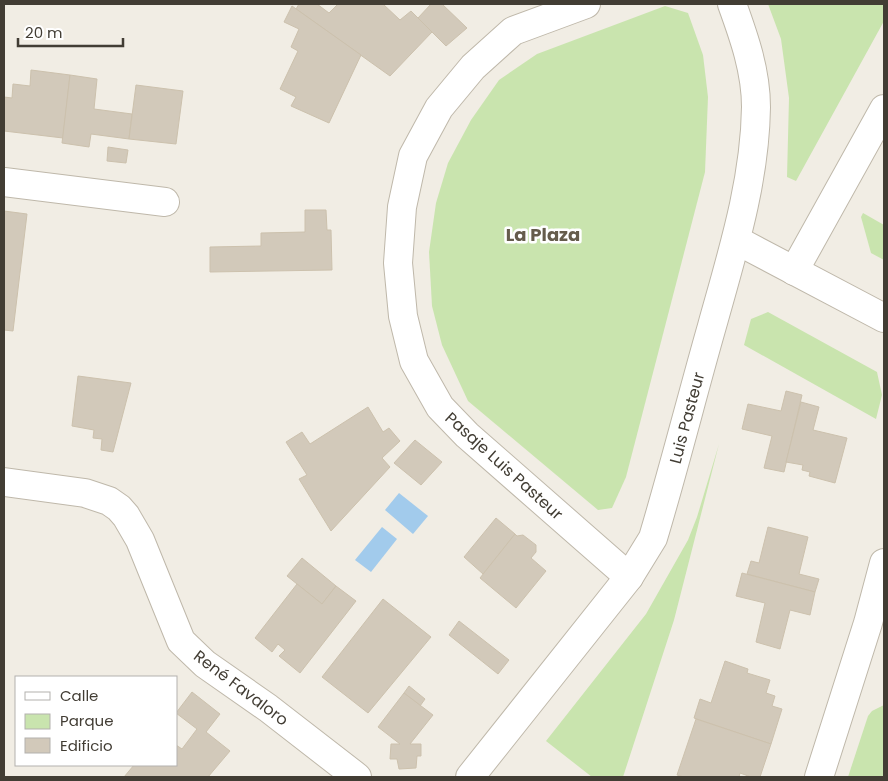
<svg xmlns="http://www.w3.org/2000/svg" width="888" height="781" font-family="Poppins,sans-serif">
<rect width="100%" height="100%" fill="#f1ede4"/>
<g fill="#c9e4ae">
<polygon points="768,4 884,4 884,21 796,181 787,177 789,98 781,39"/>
<polygon points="665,6 688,13 703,55 708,97 705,172 626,477 612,508 598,510 468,401 442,345 432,306 429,252 436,203 448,163 471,120 499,80 537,54"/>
<polygon points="863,213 884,225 884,260 871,253 861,217"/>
<polygon points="768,312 877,372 882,395 876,419 744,345 751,319"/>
<polygon points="719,444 674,620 623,777 592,777 546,741 646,614 688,540 697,517"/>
<polygon points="884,705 884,777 848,777 868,716 872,711"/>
</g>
<g fill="#a2cbec">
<polygon points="399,493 428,516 413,534 385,510"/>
<polygon points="382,527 397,539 371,572 355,560"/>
</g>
<g fill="#d2c9ba" stroke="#ccc1ad">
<polygon points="299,4 317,4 329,13 338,4 383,4 400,20 411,11 432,32 390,76 296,9"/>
<polygon points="431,4 442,4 467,28 446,46 418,18"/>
<polygon points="292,6 361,55 329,123 291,106 296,97 280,89 298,51 291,47 299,29 284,22"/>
<polygon points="31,70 70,75 63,138 4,131 4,97 12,98 13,84 30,86"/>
<polygon points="70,75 97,79 94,109 132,114 129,139 91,134 89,147 62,143"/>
<polygon points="136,85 183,91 176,144 129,139"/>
<polygon points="108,147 128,150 126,163 107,161"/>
<polygon points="305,210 326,210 327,230 331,230 332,270 210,272 210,247 261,246 261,233 305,232"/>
<polygon points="4,211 27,214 13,331 4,330"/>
<polygon points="78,376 131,383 113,452 101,450 102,439 93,438 94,430 72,426"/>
<polygon points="786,391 802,395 784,472 764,468 772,436 742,429 748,404 781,411"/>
<polygon points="801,402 819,407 813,430 847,438 835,483 809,476 810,472 802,470 803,465 786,462"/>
<polygon points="368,407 383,432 389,428 400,441 382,458 390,467 331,531 299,479 307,475 286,442 302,432 310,444"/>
<polygon points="415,440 442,462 421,485 394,463"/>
<polygon points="496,518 515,534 483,574 464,557"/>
<polygon points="768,527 808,537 799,574 819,579 815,592 747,574 751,561 759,563"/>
<polygon points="515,534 517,536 523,535 536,545 536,552 531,558 546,571 516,608 480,578"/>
<polygon points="302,558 336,586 322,604 287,576"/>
<polygon points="742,573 815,592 810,615 790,610 780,649 756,642 765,603 736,596"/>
<polygon points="297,584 322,604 336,586 356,601 300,673 279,656 285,650 278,644 272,652 255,638"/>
<polygon points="383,599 431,637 368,713 322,677"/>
<polygon points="459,621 509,660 498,674 449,635"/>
<polygon points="725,661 748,669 747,673 770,680 766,693 775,696 772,706 782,709 771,744 694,718 700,699 711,703"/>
<polygon points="409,686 425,699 420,706 404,693"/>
<polygon points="192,692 220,714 206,732 230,751 208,777 124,777 134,765 176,765 176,745 182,749 197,729 176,713"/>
<polygon points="404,693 433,715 410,744 421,744 421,756 417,756 416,768 399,769 397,759 390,759 391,744 400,744 378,727"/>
<polygon points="696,719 771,744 760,777 751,777 740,773 739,777 684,777 677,775"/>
</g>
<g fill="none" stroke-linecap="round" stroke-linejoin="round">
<defs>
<g id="minor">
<polyline points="586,4 513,31 473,67 439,108 413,156 402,207 398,263 403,316 414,361 440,407 467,435 629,577"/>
<polyline points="4,182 165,202"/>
<polyline points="736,240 884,318"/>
<polyline points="794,271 884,109"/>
<polyline points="4,482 85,493 109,501 119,508 126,516 140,540 181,641 205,664 268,708 357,777"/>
<path d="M470,777L629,577L653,538C674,468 692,396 712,326C732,254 755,182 756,107C756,71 744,37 732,4"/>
<polyline points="819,777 868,623 884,563"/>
</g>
</defs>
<use href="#minor" stroke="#bfb8aa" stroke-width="30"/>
<use href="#minor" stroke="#fff" stroke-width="28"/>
</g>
<g text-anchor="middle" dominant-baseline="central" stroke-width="5" stroke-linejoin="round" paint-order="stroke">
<g font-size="16" fill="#423d34" stroke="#fff">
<text transform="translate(687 418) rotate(-75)">Luis Pasteur</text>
<text transform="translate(504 466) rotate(42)">Pasaje Luis Pasteur</text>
<text transform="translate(241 688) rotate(37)">René Favaloro</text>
</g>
<g font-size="18" font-weight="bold" fill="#655c4c" stroke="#fff">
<text x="543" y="234">La Plaza</text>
</g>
</g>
<rect width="888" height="781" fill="none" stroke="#423d34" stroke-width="10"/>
<rect x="15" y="676" width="162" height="90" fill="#ffffff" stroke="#b3b1ae"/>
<rect x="25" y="692" width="25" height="8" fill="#ffffff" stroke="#b3b1ae"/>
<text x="60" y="701" font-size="15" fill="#423d34">Calle</text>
<rect x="25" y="714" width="25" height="15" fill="#c9e4ae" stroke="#b3b1ae"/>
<text x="60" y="726" font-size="15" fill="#423d34">Parque</text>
<rect x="25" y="738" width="25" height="15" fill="#d2c9ba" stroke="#b3b1ae"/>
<text x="60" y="751" font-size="15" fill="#423d34">Edificio</text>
<path d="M18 38v8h105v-8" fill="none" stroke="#423d34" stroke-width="2.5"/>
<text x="25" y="38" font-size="15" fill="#423d34" stroke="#ffffff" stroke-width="4" paint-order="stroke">20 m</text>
</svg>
